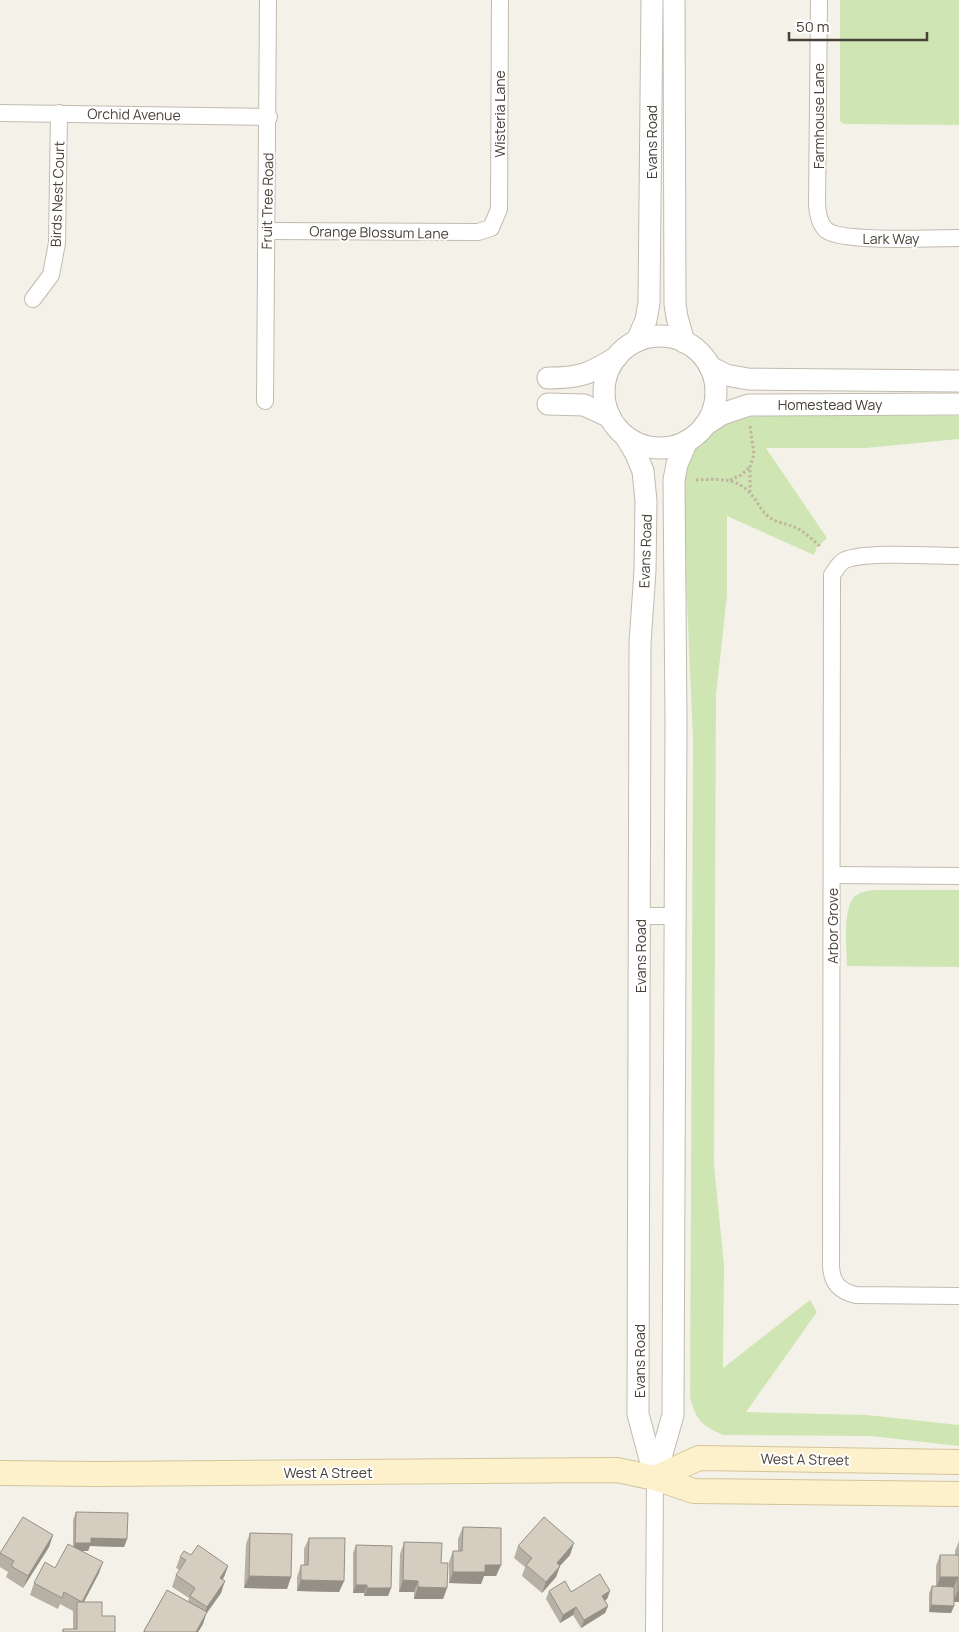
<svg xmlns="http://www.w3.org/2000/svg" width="959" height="1632" font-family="Manrope,sans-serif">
<rect width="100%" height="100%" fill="#f4f1e9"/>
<g fill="#cfe6b4">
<polygon points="840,0 959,0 959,125 844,124 840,121"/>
<path d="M774,415L959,416V439L866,448H766L827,538L817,547L814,555L727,516V595L716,695L714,1164L724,1265L723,1368L810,1300L817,1312L746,1412L867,1415L959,1425V1446L871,1436L723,1435C701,1425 697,1421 690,1398L693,740L685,555V480L689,458L696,447L716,429L744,417Z"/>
<path d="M874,890H959V967L847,966C847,949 842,908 855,896C860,892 867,891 874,890Z"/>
</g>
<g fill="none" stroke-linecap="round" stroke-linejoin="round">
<defs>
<g id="minor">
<path d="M819,0L817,205C818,214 819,223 826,230C842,243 934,238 959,238"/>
<polyline points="0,113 269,117"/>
<polyline points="266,231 478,232 491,228 499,209 500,0"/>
<polyline points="33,299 51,275 57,243 59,113"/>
<polyline points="265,401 268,0"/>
<path d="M959,556C933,556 866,551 845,560C839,563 836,569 832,575L831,1266C832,1283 839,1291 856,1295L959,1296"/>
<polyline points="832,875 959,876"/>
<polyline points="641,916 675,916"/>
<polyline points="654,1632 655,1478"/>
</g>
<g id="tertiary">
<polyline points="674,0 675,304 677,317 684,342"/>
<circle cx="660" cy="392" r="56"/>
<polyline points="637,341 646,320 649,303 652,0"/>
<polyline points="710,367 726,375 748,379 959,381"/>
<path d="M548,378C581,378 589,374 617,357"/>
<polyline points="548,404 584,405 610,417"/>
<polyline points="705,425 722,414 749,405 959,404"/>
<polyline points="626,437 636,454 643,471 646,501 645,571 640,643 638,1414 655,1478"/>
<polyline points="655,1478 673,1415 676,722 674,480 677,464 687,441"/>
</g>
<g id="secondary">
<polyline points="0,1473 97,1474 617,1470 655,1478 694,1491 959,1494"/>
<polyline points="655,1478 699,1458 959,1462"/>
</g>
</defs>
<use href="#minor" stroke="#c2bbaf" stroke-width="18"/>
<use href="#tertiary" stroke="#c2bbaf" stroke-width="23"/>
<use href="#secondary" stroke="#d2c49a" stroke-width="26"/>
<g stroke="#c0b49e" stroke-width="3" stroke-dasharray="2.5 2.5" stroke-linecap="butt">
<polyline points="750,426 754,454 750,467 750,492"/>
<path d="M696,480C715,479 736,477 750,493C757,500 760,510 769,517C777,523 788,524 797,528C806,533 814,541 821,547"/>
<polyline points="730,480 741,475 750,467"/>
</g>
<use href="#minor" stroke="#fff" stroke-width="16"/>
<use href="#tertiary" stroke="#fff" stroke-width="21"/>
<use href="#secondary" stroke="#fdf1cb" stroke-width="24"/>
</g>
<g fill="#b7b0a4">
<polygon points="76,1512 127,1539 124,1547 90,1546 88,1551 81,1551 99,1573 84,1602 102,1616 115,1632 62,1632 63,1629 73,1629 73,1611 60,1604 58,1609 30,1595 34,1583 55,1568 73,1546 73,1520"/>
<polygon points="463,1527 501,1565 496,1576 484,1576 481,1584 449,1583 449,1562 453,1551 458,1551 458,1539"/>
<polygon points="250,1533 291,1577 287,1589 244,1588 246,1544"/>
<polygon points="53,1535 49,1547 23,1588 6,1577 8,1572 0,1567 0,1553"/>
<polygon points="309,1538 344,1581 339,1592 297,1591 297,1577 301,1565 304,1565 304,1549"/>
<polygon points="959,1541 959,1602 954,1602 954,1606 951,1613 929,1612 929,1593 932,1586 936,1586 936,1566 940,1555 955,1555 955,1551"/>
<polygon points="404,1542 441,1563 447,1588 443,1599 414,1599 414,1592 399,1592 400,1554"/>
<polygon points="356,1545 391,1588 388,1596 364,1596 364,1593 353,1593 353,1553"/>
<polygon points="518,1546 570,1555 560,1566 556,1577 542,1593 522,1576 525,1567 514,1558"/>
<polygon points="191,1555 228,1566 223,1579 221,1593 206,1614 203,1624 198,1632 143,1632 167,1590 188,1602 189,1598 172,1587 176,1575 180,1570 176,1568 180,1557"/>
<polygon points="549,1591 571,1592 610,1591 607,1599 605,1600 608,1606 605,1613 581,1628 573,1615 560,1623 546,1599"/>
</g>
<g fill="#959086">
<polygon points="53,1535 49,1547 23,1588 28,1576"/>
<polygon points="91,1538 127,1539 124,1547 90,1546 88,1551 73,1551 75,1543"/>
<polygon points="574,1543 570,1555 552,1574 557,1563"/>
<polygon points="103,1562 99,1573 78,1613 82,1602"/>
<polygon points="485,1565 501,1565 496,1576 484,1576 481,1584 449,1583 453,1572"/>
<polygon points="228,1566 224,1577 216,1589 220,1578"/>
<polygon points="560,1566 556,1577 542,1593 546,1582"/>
<polygon points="249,1576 291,1577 287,1589 244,1588"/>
<polygon points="940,1577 958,1577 953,1589 936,1589"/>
<polygon points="301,1580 344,1581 339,1592 297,1591"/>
<polygon points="403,1580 418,1581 414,1592 399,1592"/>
<polygon points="225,1581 221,1593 206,1614 203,1624 198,1632 196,1632 203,1619 207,1607"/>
<polygon points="356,1585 367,1585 364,1593 353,1593"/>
<polygon points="418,1587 447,1588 443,1599 414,1599"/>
<polygon points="367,1588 391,1588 388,1596 364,1596"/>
<polygon points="958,1590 959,1590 959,1602 953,1602"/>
<polygon points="610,1591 607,1599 599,1604 602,1596"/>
<polygon points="931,1605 954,1606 951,1613 929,1612"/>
<polygon points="608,1606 605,1613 581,1628 584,1620"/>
<polygon points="576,1607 573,1615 560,1623 563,1615"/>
</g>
<g fill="#d5cdbf" stroke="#959086">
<polygon points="76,1512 128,1513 127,1539 91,1538 91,1543 75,1543"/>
<polygon points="23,1517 53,1535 28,1576 11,1566 14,1561 0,1553"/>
<polygon points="544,1517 574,1543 557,1563 560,1566 546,1582 526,1565 532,1558 518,1546"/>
<polygon points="463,1527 501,1528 501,1565 485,1565 485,1572 453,1572 453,1551 462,1551"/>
<polygon points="250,1533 292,1534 291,1577 249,1576"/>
<polygon points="309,1538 345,1538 344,1581 301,1580 301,1565 308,1565"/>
<polygon points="404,1542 442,1543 441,1563 448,1563 447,1588 418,1587 418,1581 403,1580"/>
<polygon points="68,1544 103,1562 82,1602 64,1592 62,1598 34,1583 45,1562 55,1568"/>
<polygon points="198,1545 228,1566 220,1578 225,1581 207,1607 190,1596 195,1588 176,1575 186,1560 180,1557 184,1551 191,1555"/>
<polygon points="356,1545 392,1546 391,1588 367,1588 367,1585 356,1585"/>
<polygon points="940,1555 959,1555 959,1590 958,1590 958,1577 940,1577"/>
<polygon points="600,1574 610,1591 602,1596 608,1606 584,1620 576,1607 563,1615 549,1591 565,1581 571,1592"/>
<polygon points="932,1586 954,1587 954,1606 931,1605"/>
<polygon points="167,1590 207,1612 196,1632 146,1632 144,1631"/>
<polygon points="77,1602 102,1602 102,1616 115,1616 115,1632 63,1632 63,1629 77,1629"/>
</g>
<g text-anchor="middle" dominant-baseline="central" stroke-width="4" stroke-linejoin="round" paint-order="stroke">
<g font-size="14" fill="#474138" stroke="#fff">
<text transform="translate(134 114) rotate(1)">Orchid Avenue</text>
<text transform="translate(499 114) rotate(-90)">Wisteria Lane</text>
<text transform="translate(818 116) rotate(-90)">Farmhouse Lane</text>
<text transform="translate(651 142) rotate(-90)">Evans Road</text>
<text transform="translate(57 194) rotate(-88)">Birds Nest Court</text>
<text transform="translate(267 201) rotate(-89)">Fruit Tree Road</text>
<text transform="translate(379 232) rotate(1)">Orange Blossum Lane</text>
<text x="891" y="238">Lark Way</text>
<text x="830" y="404">Homestead Way</text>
<text transform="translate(645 551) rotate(-88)">Evans Road</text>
<text transform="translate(832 926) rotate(-90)">Arbor Grove</text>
<text transform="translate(640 956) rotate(-90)">Evans Road</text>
<text transform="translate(639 1361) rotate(-90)">Evans Road</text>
<text transform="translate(805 1459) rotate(1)">West A Street</text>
<text x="328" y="1472">West A Street</text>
</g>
</g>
<path d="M789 32v8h138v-8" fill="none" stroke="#474138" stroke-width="2.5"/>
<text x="796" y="32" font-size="15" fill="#474138" stroke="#ffffff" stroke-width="4" paint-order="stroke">50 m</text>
</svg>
